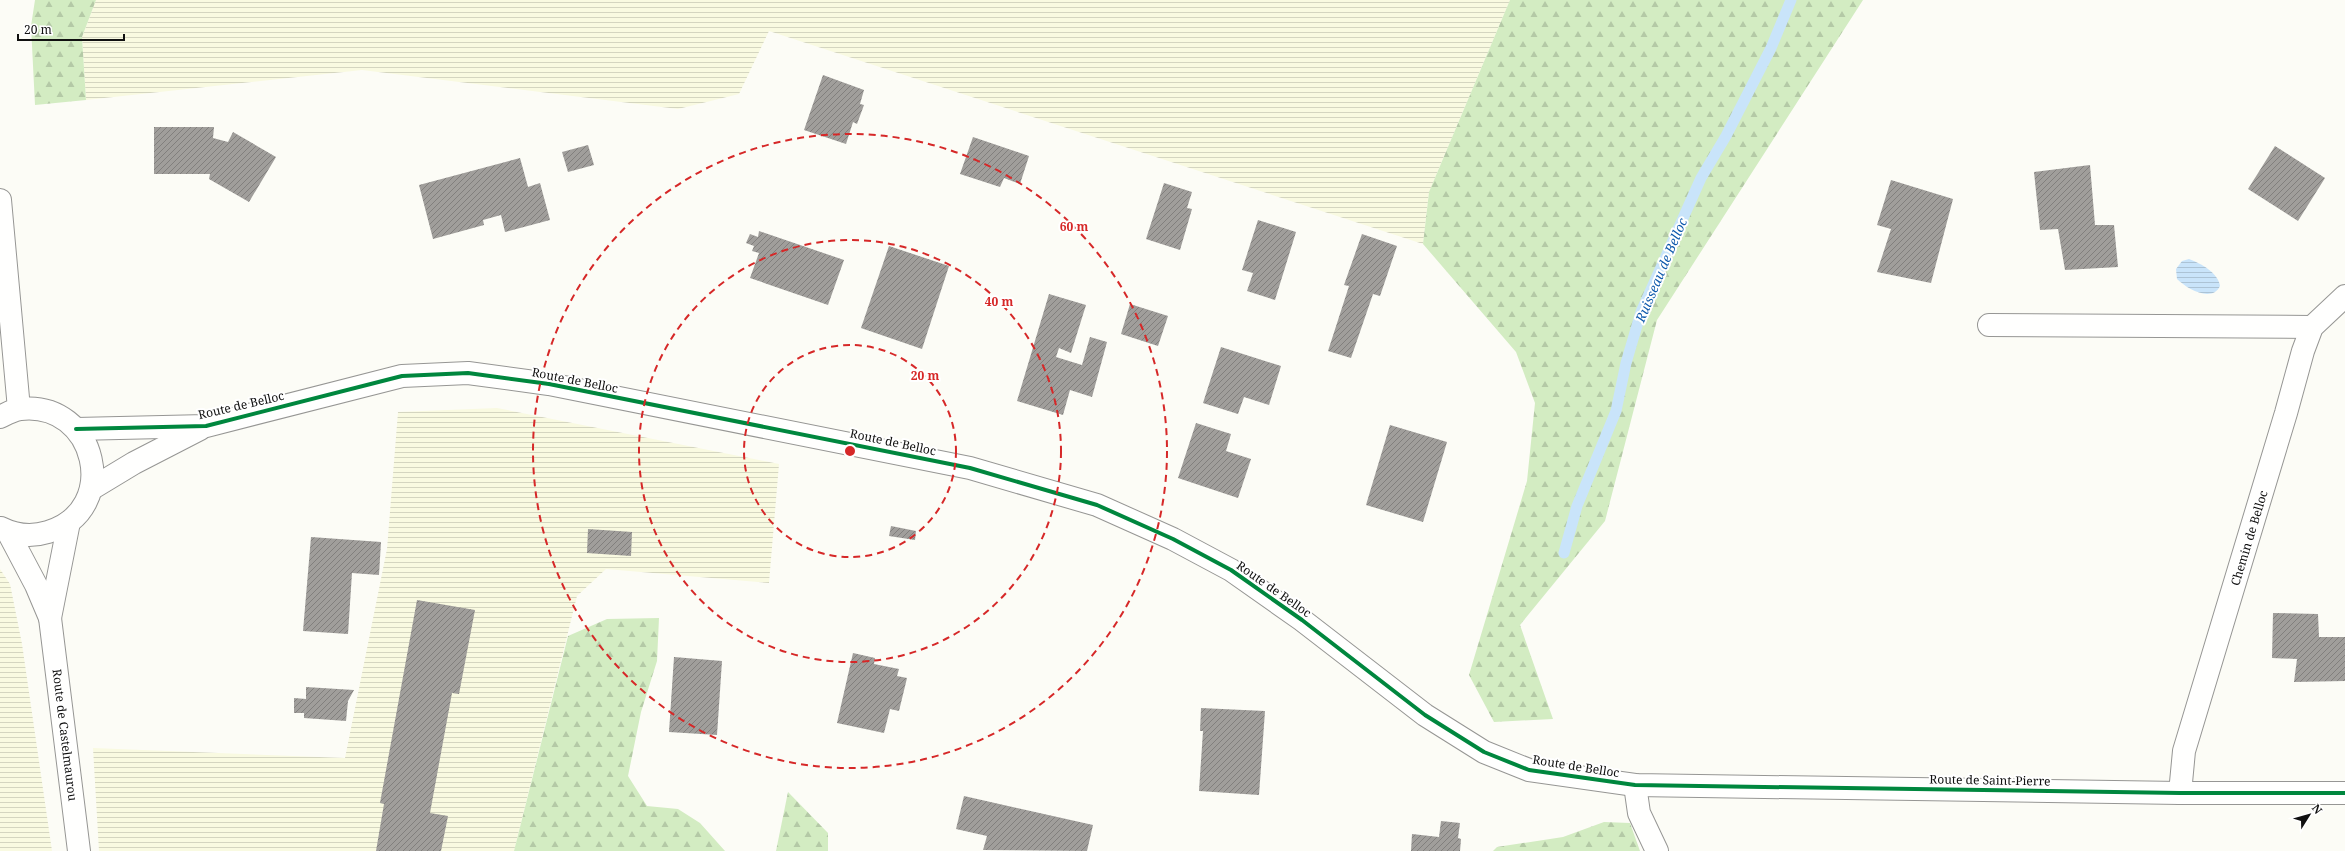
<svg xmlns="http://www.w3.org/2000/svg" width="2345" height="851" font-family="'Noto Serif',serif">
<defs>
<pattern id="farmland-rules" width="6" height="5" patternUnits="userSpaceOnUse"><rect width="6" height="5" fill="#f9fae1"/><path d="M0 2.5h6" fill="none" stroke="#d4d5c0"/></pattern>
<pattern id="forest-firs" width="22" height="20" patternUnits="userSpaceOnUse"><rect width="22" height="20" fill="#d3ecc2"/><path d="M5 1l3.5 6h-7zM16 11l3.5 6h-7z" fill="#b4c9a6"/></pattern>
<pattern id="water-rules" width="6" height="5" patternUnits="userSpaceOnUse"><rect width="6" height="5" fill="#c9e4fa"/><path d="M0 2.5h6" fill="none" stroke="#acc3d5"/></pattern>
<pattern id="building-hatch" width="6" height="6" patternUnits="userSpaceOnUse"><rect width="6" height="6" fill="#a09e9b"/><path d="M-1 1l2-2M0 6l6-6M5 7l2-2" fill="none" stroke="#817f7d"/></pattern>
</defs>
<rect width="100%" height="100%" fill="#fcfcf6"/>
<g fill="url(#farmland-rules)">
<polygon points="96,0 1510,0 1429,192 1423,244 769,31 739,94 678,109 362,70 86,100 82,37"/>
<polygon points="497,408 779,464 769,583 606,569 577,596 514,851 99,851 93,748 345,758 387,549 398,412"/>
<polygon points="0,569 10,584 22,644 52,851 0,851"/>
</g>
<g fill="url(#forest-firs)">
<polygon points="35,0 96,0 82,37 86,100 35,105 31,26"/>
<polygon points="1510,0 1863,0 1657,320 1605,521 1520,625 1553,719 1494,722 1469,675 1527,481 1535,403 1516,352 1423,244 1429,192"/>
<polygon points="659,618 657,661 641,712 628,776 647,806 678,809 700,823 725,851 514,851 568,636 607,619"/>
<polygon points="788,792 828,833 828,851 776,851"/>
<polygon points="1604,822 1630,823 1640,851 1493,851 1497,847 1563,837"/>
</g>
<path fill="url(#water-rules)" d="M2189,259C2202,264 2218,273 2220,286C2212,303 2187,289 2177,279L2176,269L2182,261Z"/>
<g fill="none" stroke-linecap="round" stroke-linejoin="round">
<polyline stroke="#c9e4fa" stroke-width="11" points="1564,553 1577,506 1616,411 1626,363 1641,312 1701,178 1726,136 1771,48 1791,0"/>
</g>
<g fill="url(#building-hatch)">
<polygon points="823,75 864,90 860,104 864,105 857,124 853,122 846,144 804,130"/>
<polygon points="154,127 214,127 213,138 228,142 233,132 276,157 249,202 209,179 210,174 154,174"/>
<polygon points="973,137 1029,156 1020,184 1004,178 1000,187 960,174"/>
<polygon points="588,145 594,165 568,172 562,152"/>
<polygon points="2275,146 2325,178 2298,221 2248,189"/>
<polygon points="520,158 528,187 540,183 550,220 505,232 501,215 483,220 484,225 433,239 419,185"/>
<polygon points="2090,165 2095,225 2114,225 2118,267 2065,270 2058,229 2040,230 2034,172"/>
<polygon points="1891,180 1953,199 1931,283 1877,272 1891,229 1877,225"/>
<polygon points="1164,183 1192,192 1187,208 1192,209 1180,250 1146,239"/>
<polygon points="1258,220 1296,232 1275,300 1247,291 1253,273 1242,270"/>
<polygon points="759,231 844,260 828,305 750,278 759,253 752,251 754,246 746,243 750,234 758,237"/>
<polygon points="1362,234 1397,246 1380,296 1373,294 1351,358 1328,351 1349,286 1344,285"/>
<polygon points="889,246 949,266 922,349 861,328"/>
<polygon points="1049,294 1086,305 1071,353 1059,348 1056,357 1082,365 1090,337 1107,342 1092,397 1070,390 1063,415 1017,401"/>
<polygon points="1130,304 1168,316 1158,346 1121,334"/>
<polygon points="1221,347 1281,366 1269,405 1244,397 1238,414 1203,403"/>
<polygon points="1196,423 1231,434 1226,451 1251,459 1238,498 1178,478"/>
<polygon points="1390,425 1447,442 1423,522 1366,505"/>
<polygon points="891,526 916,531 915,540 889,536"/>
<polygon points="588,529 632,532 631,556 587,553"/>
<polygon points="311,537 381,542 379,575 352,573 348,634 303,631"/>
<polygon points="417,600 475,610 459,694 452,693 430,813 448,816 441,851 376,851 384,804 380,803"/>
<polygon points="2273,613 2318,614 2319,637 2345,637 2345,681 2294,682 2297,659 2272,658"/>
<polygon points="853,653 875,658 874,664 899,669 897,676 907,678 899,711 890,709 884,733 837,723"/>
<polygon points="674,657 722,661 717,735 669,732"/>
<polygon points="306,687 354,690 348,701 346,721 304,718 304,713 294,713 294,698 306,699"/>
<polygon points="1201,708 1265,711 1259,795 1199,791 1203,731 1200,731"/>
<polygon points="964,796 1093,825 1087,851 983,850 987,836 956,829"/>
<polygon points="1441,821 1460,823 1458,838 1461,839 1460,851 1411,851 1412,834 1439,837"/>
</g>
<g fill="none" stroke-linecap="round" stroke-linejoin="round">
<defs>
<g id="minor">
<polyline points="0,200 19,409"/>
<polyline points="1989,325 2312,327"/>
<path d="M0,417C6,414 13,410 20,409C97,400 122,510 48,532C32,537 15,535 1,528"/>
<polyline points="76,429 206,426 402,376 468,373 549,384 970,468 1097,505 1173,539 1231,570 1302,620 1425,715 1484,752 1529,770 1635,785 2180,793 2345,793"/>
<polyline points="91,489 134,463 200,429"/>
<polyline points="8,532 36,585 50,618 79,851"/>
<polyline points="50,618 69,522"/>
<polyline points="1635,785 1639,813 1657,851"/>
<polyline points="2180,793 2184,751 2286,413 2303,351 2312,327 2345,296"/>
</g>
</defs>
<use href="#minor" stroke="#969694" stroke-width="24"/>
<use href="#minor" stroke="#fffffe" stroke-width="22"/>
<defs>
<polyline id="cycleway" points="76,429 206,426 402,376 468,373 549,384 970,468 1097,505 1173,539 1231,570 1302,620 1425,715 1484,752 1529,770 1635,785 2180,793 2345,793"/>
</defs>
<use href="#cycleway" stroke="#fff" stroke-width="6"/>
<use href="#cycleway" stroke="#00873e" stroke-width="4"/>
</g>
<g fill="none" stroke="#d62828" stroke-width="2" stroke-dasharray="7 5">
<circle cx="850" cy="451" r="106"/>
<circle cx="850" cy="451" r="211"/>
<circle cx="850" cy="451" r="317"/>
</g>
<g text-anchor="middle" dominant-baseline="central" stroke-width="4" stroke-linejoin="round" paint-order="stroke">
<g font-size="12" fill="#101010" stroke="#fff">
<text transform="translate(575 380) rotate(11)">Route de Belloc</text>
<text transform="translate(241 405) rotate(-13)">Route de Belloc</text>
<text transform="translate(893 442) rotate(12)">Route de Belloc</text>
<text transform="translate(2249 538) rotate(-73)">Chemin de Belloc</text>
<text transform="translate(1274 589) rotate(35)">Route de Belloc</text>
<text transform="translate(65 735) rotate(83)">Route de Castelmaurou</text>
<text transform="translate(1576 766) rotate(9)">Route de Belloc</text>
<text transform="translate(1990 780) rotate(1)">Route de Saint-Pierre</text>
</g>
<g font-size="13" font-style="italic" fill="#0e59ac" stroke="#fff">
<text transform="translate(1661 270) rotate(-67)">Ruisseau de Belloc</text>
</g>
</g>
<circle cx="850" cy="451" r="6" fill="#d62828" stroke="#fff" stroke-width="2"/>
<g font-size="12" text-anchor="middle" font-weight="bold" fill="#d62828" stroke="#fff" stroke-width="4" stroke-linejoin="round" paint-order="stroke">
<text x="1074" y="231">60 m</text>
<text x="999" y="306">40 m</text>
<text x="925" y="380">20 m</text>
</g>
<g transform="translate(2309 815) rotate(53)" stroke="#ffffff" stroke-width="3" paint-order="stroke">
<path d="M0-3L7 15L0 10L-7 15Z" fill="#101010"/>
<text y="-6" font-size="11" font-weight="bold" text-anchor="middle" fill="#101010">N</text>
</g>
<path d="M18 34v6h106v-6" fill="none" stroke="#101010" stroke-width="2"/>
<text x="24" y="34" font-size="12" fill="#101010" stroke="#ffffff" stroke-width="3" paint-order="stroke">20 m</text>
</svg>
